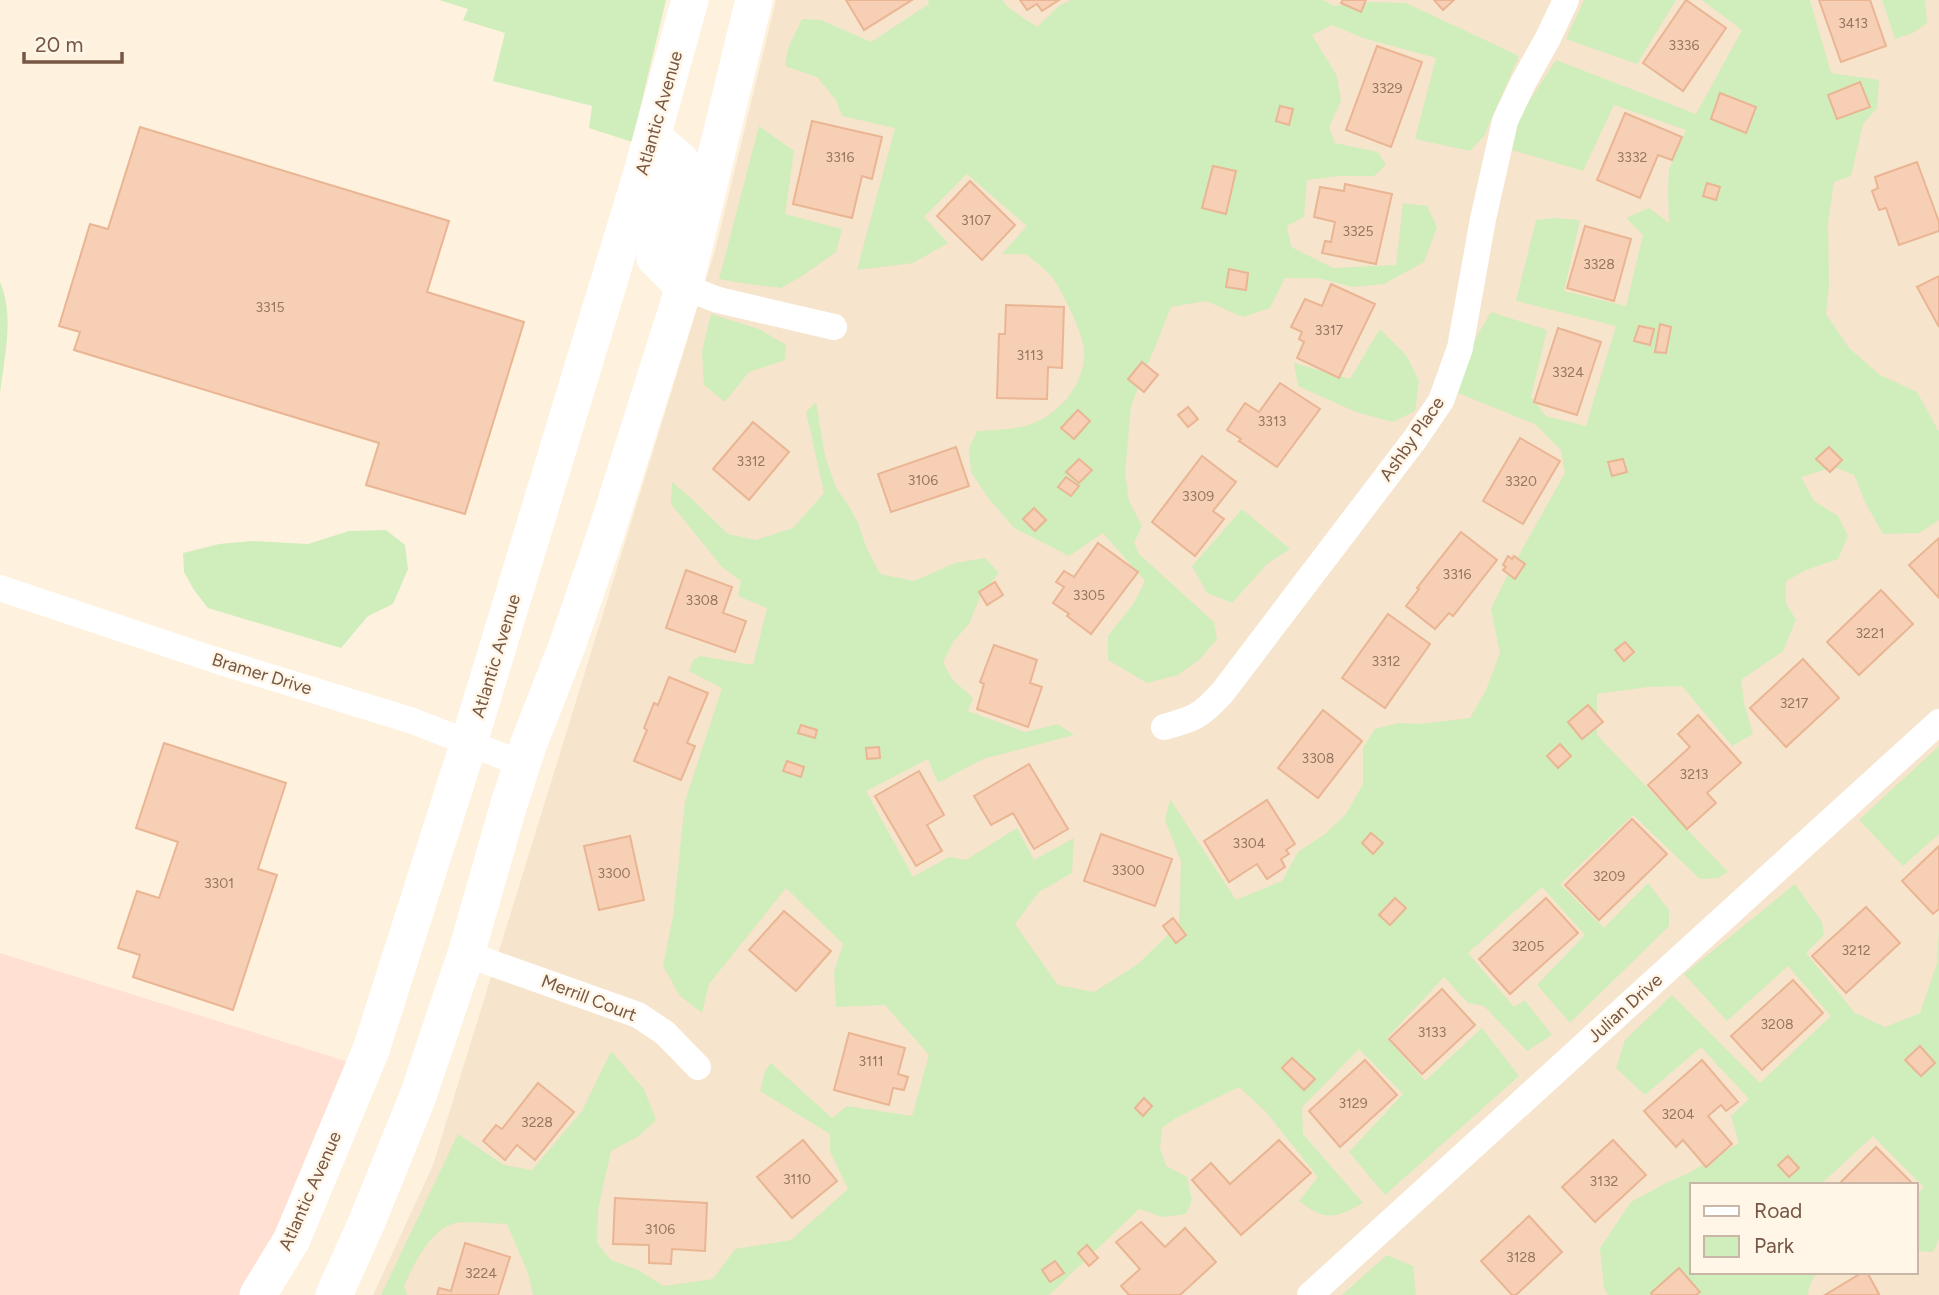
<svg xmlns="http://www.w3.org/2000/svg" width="1939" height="1295" font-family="Figtree,sans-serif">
<rect width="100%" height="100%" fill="#fef2df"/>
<path fill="#f7e4cc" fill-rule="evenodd" d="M776,0H1939V1295H373L433,1165L716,247ZM1692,1185H1916V1272H1692Z"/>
<polygon fill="#ffe0d2" points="0,953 371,1069 264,1295 0,1295"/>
<g fill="#d0edbc">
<polygon points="439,0 666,0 632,142 589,128 592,106 493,81 505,33 463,20 468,9"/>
<path d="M928,0H1002L1009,8L1037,27L1059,6L1071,0H1323L1334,6L1373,2L1406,3L1519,56L1484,136L1470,151L1415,139L1436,58L1363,38L1332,25L1312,35L1337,76L1341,101L1329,127L1335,143L1378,152L1386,165L1374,176H1339L1307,180L1304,217L1287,226L1291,247L1333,268L1396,265L1403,203L1427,206L1437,227L1424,262L1384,284L1353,287L1318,278H1285L1270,308L1243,317L1206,301L1171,307L1131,406L1125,473L1129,501L1142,526L1134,543L1140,555L1214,622L1217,639L1200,659L1178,675L1147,683L1108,660V636L1134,603L1145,581L1103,533L1069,556L1014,528L989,499L971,472L969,448L977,431C996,430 1018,430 1036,422C1063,410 1086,381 1084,350C1083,333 1064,295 1054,280C1047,270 1035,262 1026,254H1002L1027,226L967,174L924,217L948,243L913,263L857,270L895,128L842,116L836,100L817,77L785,66L788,48L802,19L821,20L871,42L929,4Z"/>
<polygon points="1584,0 1676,0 1637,64 1566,39"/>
<path d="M1702,0H1810L1831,73L1879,80L1877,108L1863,124L1851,176L1834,182L1828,222L1829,285L1826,314L1849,348L1880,375L1917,392L1939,432V520L1919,533L1883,534L1865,502L1854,475L1834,467L1801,477L1814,501L1838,516L1848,536L1838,559L1806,570L1786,581V603L1796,620L1783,651L1741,680L1744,703L1753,734L1732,746L1682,686L1648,687L1597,694V735L1728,872L1718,878L1700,879L1633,815L1560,884L1604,928L1648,883L1669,910V926L1570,1023L1537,985L1585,935L1542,887L1468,953L1514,1007L1525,1000L1552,1035L1527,1051L1484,1006L1468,1003L1444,977L1387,1038L1425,1081L1482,1028L1519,1076L1385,1195L1349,1152L1403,1094L1359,1049L1302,1107L1303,1134L1363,1203C1336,1218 1325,1222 1299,1201L1318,1177L1265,1111L1239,1087L1176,1118L1162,1128L1160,1148L1166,1166L1187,1177L1192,1200L1186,1214L1163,1217L1139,1209L1049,1295H533L528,1273L507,1224C493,1224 469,1221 456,1223C430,1229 414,1264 404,1286L407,1295H381L458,1134L504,1165L532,1170L582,1111L611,1051L644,1089L656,1120L639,1136L611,1151L598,1210L597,1243L611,1260L638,1270L664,1286L713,1279L735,1249L791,1240L848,1189L830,1151V1134L760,1091L765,1071L771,1063L832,1118L847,1106L912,1116L929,1055L885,1005L836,1007L834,972L843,944L786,888L709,984L702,1013L680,996L663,966L673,916L685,801L722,688L689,671L693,660L700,656L753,665L767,608L738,596L741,581L722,567L671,504L672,482L694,501L728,534L756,540L793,528L824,493L806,412L816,402L825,456L836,488L849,506L859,525L866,547L880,574L914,581L955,563L985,558L999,573L980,597L969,624L954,641L943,662L952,679L973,698L968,711L1025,732L1058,724L1074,735L983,759L938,783L928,759L866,791L913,877L949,857L966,860L1017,828L1034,860L1074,838L1072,873L1039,892L1015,924L1058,985L1094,992L1138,964L1179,924L1181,861L1165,820L1170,799L1236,900L1282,881L1298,852L1325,834L1346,814L1363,784V748L1375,729L1398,723L1420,724L1470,718L1486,690L1500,653L1491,609L1505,580L1565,473L1561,450L1535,424L1458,393L1467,353L1491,312L1547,330L1531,397L1546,416L1586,426L1616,326L1516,301L1536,220L1553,218L1580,220L1564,291L1626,306L1643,235L1626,218L1649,208L1669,223L1668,192L1669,169L1686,130L1614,105L1583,171L1512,150L1520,115L1556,60L1696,114L1742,30Z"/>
<polygon points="1882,0 1925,0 1927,23 1913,33 1895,39"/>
<polygon points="759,126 794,151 785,214 842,229 836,252 802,276 781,288 741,283 719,279"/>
<path d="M0,282C15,316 4,358 0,394Z"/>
<polygon points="711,314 759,329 786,345 785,360 749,372 725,402 704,385 702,351"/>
<polygon points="1380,329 1406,355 1419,381 1415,411 1393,422 1356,412 1298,386 1294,363 1350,379"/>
<polygon points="1242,509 1290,549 1267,564 1232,603 1207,593 1192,566"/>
<polygon points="386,530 405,545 408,569 393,604 368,616 341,648 208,608 194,590 184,572 183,553 219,544 253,541 308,544 349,531"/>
<polygon points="1939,746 1939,834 1903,866 1859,820"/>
<polygon points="1795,884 1822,922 1824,935 1806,953 1855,1013 1885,1027 1920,1013 1937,963 1939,928 1939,1239 1933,1252 1916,1251 1916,1195 1924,1187 1873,1136 1820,1185 1692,1185 1692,1272 1816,1272 1809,1287 1808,1295 1608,1295 1604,1288 1600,1248 1631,1202 1668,1182 1689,1173 1739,1143 1731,1116 1749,1099 1701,1047 1645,1095 1616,1068 1625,1040 1672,995 1760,1083 1831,1016 1788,966 1727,1021 1684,974"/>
<polygon points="1387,1255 1413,1266 1416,1295 1342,1295"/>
</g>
<g fill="#f6cfb4" stroke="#eab593" stroke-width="2">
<polygon points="846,0 912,0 864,30"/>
<polygon points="1020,0 1059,0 1042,11 1037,4 1027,10"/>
<polygon points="1343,0 1366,0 1361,12 1341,3"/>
<polygon points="1434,0 1454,0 1443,10"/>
<polygon points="1686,0 1726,28 1683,91 1643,63"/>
<polygon points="1819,0 1870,0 1886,46 1841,62"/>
<polygon points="1377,46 1422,62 1391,147 1346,130"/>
<polygon points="1860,82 1870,107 1837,119 1828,95"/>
<polygon points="1720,93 1756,107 1746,133 1711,119"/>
<polygon points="1280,106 1293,109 1289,125 1276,121"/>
<polygon points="1625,113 1682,137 1672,160 1658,155 1640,198 1597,180"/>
<polygon points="812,121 882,137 872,179 862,176 852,218 793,204"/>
<polygon points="140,127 449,221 427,292 524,322 465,514 366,485 379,443 74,350 80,332 59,326 90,224 108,229"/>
<polygon points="1917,162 1939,222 1939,231 1899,245 1886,208 1879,210 1872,191 1878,188 1875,177"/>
<polygon points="1213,166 1236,171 1226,214 1202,208"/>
<polygon points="970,181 1015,225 982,260 937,216"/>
<polygon points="1707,183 1720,187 1716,200 1703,196"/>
<polygon points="1345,184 1392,194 1376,264 1322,253 1325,241 1331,242 1335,222 1314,217 1320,187 1344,191"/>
<polygon points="1585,226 1631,239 1614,301 1567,288"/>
<polygon points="1229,269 1248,273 1246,290 1226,287"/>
<polygon points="1939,276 1939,327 1917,287"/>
<polygon points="1331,284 1375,304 1339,378 1297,358 1304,342 1299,339 1302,332 1291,327 1305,299 1322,306"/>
<polygon points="1006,305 1064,307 1062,368 1048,367 1047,399 997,398 999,334 1005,334"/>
<polygon points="1660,324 1671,327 1666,353 1655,352"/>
<polygon points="1639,326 1654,329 1650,345 1634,341"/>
<polygon points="1558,328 1601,342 1577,415 1534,402"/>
<polygon points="1142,362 1158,375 1144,392 1128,379"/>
<polygon points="1280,383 1320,409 1277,467 1239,441 1241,439 1227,430 1245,403 1259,412"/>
<polygon points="1188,407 1198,419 1188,427 1178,415"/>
<polygon points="1078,410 1090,421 1074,439 1061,428"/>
<polygon points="753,422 789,452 749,500 713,469"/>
<polygon points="1520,438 1560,461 1523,524 1483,501"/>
<polygon points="956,447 969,486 891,512 878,474"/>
<polygon points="1829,447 1842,460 1830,472 1816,459"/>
<polygon points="1202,456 1236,482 1213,511 1224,519 1195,556 1152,522"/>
<polygon points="1079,459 1092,470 1079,483 1066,472"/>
<polygon points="1623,459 1627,472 1612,476 1608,462"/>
<polygon points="1066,477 1079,486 1071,496 1058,487"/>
<polygon points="1034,508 1046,520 1035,531 1023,519"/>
<polygon points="1461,532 1497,560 1453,616 1449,613 1435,629 1406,606 1419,589 1417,588"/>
<polygon points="1939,538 1939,598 1909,565"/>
<polygon points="1098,543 1138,572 1091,634 1067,616 1069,614 1053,603 1064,587 1056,582 1064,571 1074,577"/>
<polygon points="1508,556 1512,559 1514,556 1525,564 1515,579 1503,570 1506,567 1503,565"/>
<polygon points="686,570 732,587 723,613 746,621 735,652 666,628"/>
<polygon points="995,582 1003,595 987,605 979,592"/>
<polygon points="1881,590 1913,624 1859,675 1827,642"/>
<polygon points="1388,614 1430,644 1385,708 1342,678"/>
<polygon points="1625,642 1634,652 1624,661 1615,650"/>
<polygon points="994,645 1037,660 1030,683 1042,687 1028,727 977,709 984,684 980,682"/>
<polygon points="1803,659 1839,698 1786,747 1750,708"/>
<polygon points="669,677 708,693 687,743 695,746 681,780 634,761 647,730 644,728 654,703 658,705"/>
<polygon points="1588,705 1603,722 1582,739 1568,722"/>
<polygon points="1323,710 1362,741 1318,798 1278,768"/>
<polygon points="1698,715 1741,763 1707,793 1716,803 1687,829 1648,785 1690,747 1678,734"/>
<polygon points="801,725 817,730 815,738 798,733"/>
<polygon points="164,743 286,783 258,869 277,875 233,1010 133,977 140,955 118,948 137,891 159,898 178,842 136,828"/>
<polygon points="1560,744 1571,756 1558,768 1547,756"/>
<polygon points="879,747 880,758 867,759 866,748"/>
<polygon points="787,761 804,767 801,777 783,771"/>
<polygon points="1029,764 1068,829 1034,849 1013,813 991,825 974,796"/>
<polygon points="919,771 944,815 927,825 942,851 916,866 875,796"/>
<polygon points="1267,800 1295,844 1286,850 1289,854 1281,859 1285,867 1267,879 1257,864 1229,882 1204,841"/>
<polygon points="1632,819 1667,854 1599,920 1565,885"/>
<polygon points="1371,833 1383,843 1373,854 1362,843"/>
<polygon points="1101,834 1172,859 1155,906 1084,881"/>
<polygon points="630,836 644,900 599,910 584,846"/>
<polygon points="1939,846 1939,909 1933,914 1902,881"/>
<polygon points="1395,898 1406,908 1390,925 1379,915"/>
<polygon points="1546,898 1578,933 1510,994 1479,959"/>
<polygon points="1866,907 1900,943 1846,993 1812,956"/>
<polygon points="784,911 831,951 796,991 749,950"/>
<polygon points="1173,918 1186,935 1176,943 1163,926"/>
<polygon points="1793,980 1823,1013 1762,1070 1731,1036"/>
<polygon points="1442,989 1475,1025 1422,1074 1389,1039"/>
<polygon points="849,1033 905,1048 898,1074 908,1077 904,1090 893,1088 889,1105 834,1090"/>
<polygon points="1920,1046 1935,1063 1921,1076 1905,1060"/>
<polygon points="1292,1058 1315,1079 1304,1090 1282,1068"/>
<polygon points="1365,1060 1397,1095 1340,1147 1309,1111"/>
<polygon points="1702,1060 1738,1102 1726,1111 1721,1105 1708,1116 1732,1144 1706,1167 1683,1140 1676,1147 1644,1111"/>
<polygon points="538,1083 574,1112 535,1160 517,1145 505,1160 483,1141 496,1125 502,1129"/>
<polygon points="1144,1098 1152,1106 1143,1116 1135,1108"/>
<polygon points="803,1140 837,1181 792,1218 757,1177"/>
<polygon points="1279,1140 1311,1173 1241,1235 1192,1180 1211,1163 1230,1184"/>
<polygon points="1613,1140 1646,1175 1595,1222 1562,1187"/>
<polygon points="1876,1147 1914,1185 1843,1185 1841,1182"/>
<polygon points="1788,1156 1799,1168 1789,1177 1778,1165"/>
<polygon points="615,1198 707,1203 705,1251 672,1249 671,1264 649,1263 649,1245 613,1244"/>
<polygon points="1529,1216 1562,1252 1516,1295 1512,1295 1481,1261"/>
<polygon points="1141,1222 1165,1247 1185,1228 1216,1262 1180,1295 1129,1295 1121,1286 1140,1269 1116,1242"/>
<polygon points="465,1243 510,1257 498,1295 437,1295 439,1288 451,1291"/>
<polygon points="1087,1245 1098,1258 1089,1266 1078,1253"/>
<polygon points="1055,1261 1064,1273 1050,1282 1042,1270"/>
<polygon points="1679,1268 1700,1292 1696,1295 1652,1295 1651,1293"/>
<polygon points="1863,1272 1867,1272 1879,1294 1876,1295 1825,1295"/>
</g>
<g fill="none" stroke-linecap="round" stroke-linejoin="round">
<g stroke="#fff" stroke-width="26">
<polyline points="684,287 718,300 834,327"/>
<polyline points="0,588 215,660 413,721 522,764"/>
<path d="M1164,727C1194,719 1201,716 1222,693L1415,439L1441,401L1460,348L1483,219L1505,121L1523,83L1548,38L1566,0"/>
<polyline points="466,954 638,1015 665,1033 698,1067"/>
<polyline points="1310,1295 1939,722"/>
</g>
<g stroke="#fff" stroke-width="37">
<polyline points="653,137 680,160 655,258 684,287"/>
<polyline points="258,1295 292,1239 371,1050 469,742 641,176 690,0"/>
<polyline points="334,1295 366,1224 418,1096 466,954 509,804 529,743 567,646 607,530 684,287 754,0"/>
</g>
</g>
<g text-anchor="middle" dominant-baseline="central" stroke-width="5" stroke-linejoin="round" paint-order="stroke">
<g font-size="14" fill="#977560">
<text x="1853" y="23">3413</text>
<text x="1684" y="45">3336</text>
<text x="1387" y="88">3329</text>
<text x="840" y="157">3316</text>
<text x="1632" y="157">3332</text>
<text x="976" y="220">3107</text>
<text x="1358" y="231">3325</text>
<text x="1599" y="264">3328</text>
<text x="270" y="307">3315</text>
<text x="1329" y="330">3317</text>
<text x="1030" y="355">3113</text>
<text x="1568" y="372">3324</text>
<text x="1272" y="421">3313</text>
<text x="751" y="461">3312</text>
<text x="923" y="480">3106</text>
<text x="1521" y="481">3320</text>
<text x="1198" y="496">3309</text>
<text x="1457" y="574">3316</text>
<text x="1089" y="595">3305</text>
<text x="702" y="600">3308</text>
<text x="1870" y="633">3221</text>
<text x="1386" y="661">3312</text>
<text x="1794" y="703">3217</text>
<text x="1318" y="758">3308</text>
<text x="1694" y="774">3213</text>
<text x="1249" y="843">3304</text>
<text x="1128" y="870">3300</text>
<text x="614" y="873">3300</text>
<text x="1609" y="876">3209</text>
<text x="219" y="883">3301</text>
<text x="1528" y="946">3205</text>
<text x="1856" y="950">3212</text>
<text x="1777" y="1024">3208</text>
<text x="1432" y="1032">3133</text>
<text x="871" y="1061">3111</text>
<text x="1353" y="1103">3129</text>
<text x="1678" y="1114">3204</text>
<text x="537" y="1122">3228</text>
<text x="797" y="1179">3110</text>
<text x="1604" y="1181">3132</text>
<text x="660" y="1229">3106</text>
<text x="1521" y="1257">3128</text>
<text x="481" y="1273">3224</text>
</g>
<g font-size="18" fill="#775744" stroke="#fff6e7">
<text transform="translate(659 113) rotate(-74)">Atlantic Avenue</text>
<text transform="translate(1412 439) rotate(-55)">Ashby Place</text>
<text transform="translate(496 656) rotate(-73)">Atlantic Avenue</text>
<text transform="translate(262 674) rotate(17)">Bramer Drive</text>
<text transform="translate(589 998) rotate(21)">Merrill Court</text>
<text transform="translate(1625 1008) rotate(-42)">Julian Drive</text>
<text transform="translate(310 1191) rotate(-66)">Atlantic Avenue</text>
</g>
</g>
<rect x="1690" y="1183" width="228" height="91" fill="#fff6e7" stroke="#c9b6a6" stroke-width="2"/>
<rect x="1704" y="1206" width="35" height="10" fill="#ffffff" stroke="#c9b6a6" stroke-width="2"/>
<text x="1754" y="1218" font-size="21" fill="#775744">Road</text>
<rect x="1704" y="1236" width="35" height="21" fill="#d0edbc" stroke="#c9b6a6" stroke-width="2"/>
<text x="1754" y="1253" font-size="21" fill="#775744">Park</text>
<path d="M24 52v10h98v-10" fill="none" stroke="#775744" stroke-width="3.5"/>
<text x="35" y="52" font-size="21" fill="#775744" stroke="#fff6e7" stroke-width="5" paint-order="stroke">20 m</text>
</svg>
